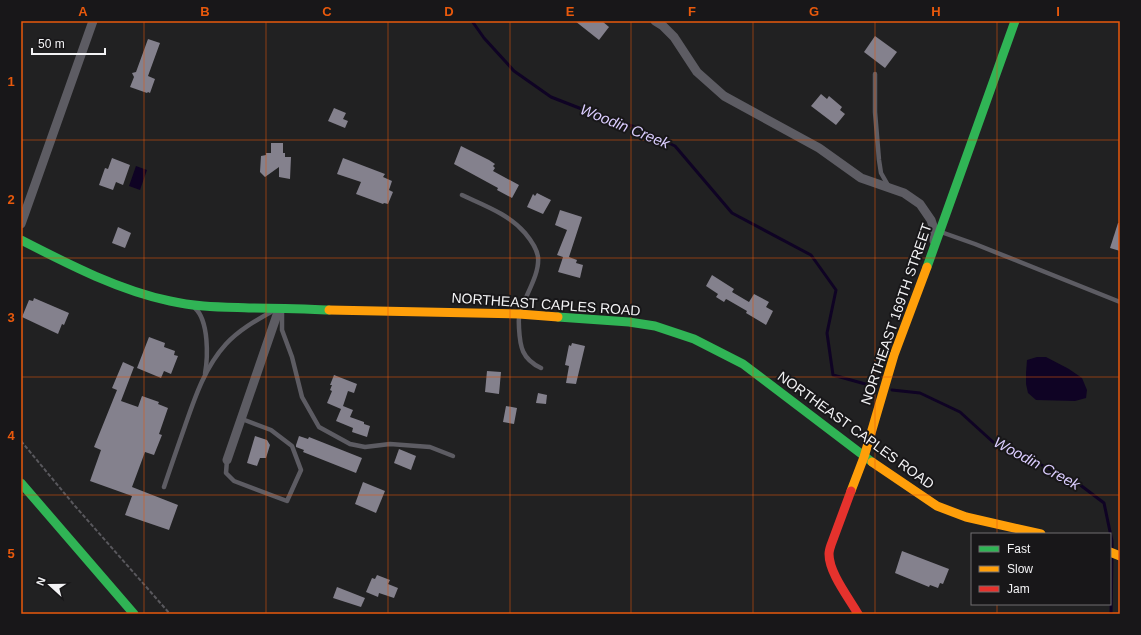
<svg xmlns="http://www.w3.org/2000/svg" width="1141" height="635" font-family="Arial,sans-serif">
<rect width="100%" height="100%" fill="#212122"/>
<g fill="#0f0324">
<polygon points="136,166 147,170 140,190 129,186"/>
<polygon points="1037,357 1046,357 1069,369 1082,378 1087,390 1086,398 1075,401 1036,400 1028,393 1026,384 1026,373 1027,360"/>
</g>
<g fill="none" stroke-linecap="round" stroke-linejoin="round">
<g stroke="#0f0324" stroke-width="3">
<polyline points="472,21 484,38 514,71 551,97 592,113 635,127 675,146 732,213 811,255 836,290 827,333 833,375 876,387"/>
<polyline points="892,390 920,393 960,412 993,442 1075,481 1104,503 1112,541 1112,550"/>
<polyline points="1111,614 1112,557"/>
</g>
</g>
<g fill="#84818d">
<polygon points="575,21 602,21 609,27 599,40"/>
<polygon points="875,36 897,52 885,68 864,52"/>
<polygon points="148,39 160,43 148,76 155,79 150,93 148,92 147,93 130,87 134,77 132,73 136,72"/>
<polygon points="821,94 827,99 829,96 842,107 840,110 845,114 836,125 811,106"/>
<polygon points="334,108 346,113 343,119 348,121 345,128 328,121"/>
<polygon points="271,143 283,143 283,153 285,153 285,157 291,157 290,179 279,177 279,167 265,177 260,172 261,156 266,155 266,153 271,153"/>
<polygon points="461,146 489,160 495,164 493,166 495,168 493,171 519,185 512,198 497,190 498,188 454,164"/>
<polygon points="112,158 130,165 123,185 116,182 113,190 99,185 105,168 108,169"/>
<polygon points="343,158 385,174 383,177 392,181 389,190 393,192 388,204 384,203 383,204 356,194 361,182 337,174"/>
<polygon points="537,193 551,200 543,214 527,207 533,194 535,196"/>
<polygon points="560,210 582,217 569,257 577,260 576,263 583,265 580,278 558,272 563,257 557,255 567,230 555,225"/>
<polygon points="1118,223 1120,223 1120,251 1110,248"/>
<polygon points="118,227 131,233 125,248 112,243"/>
<polygon points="712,275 734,289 732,292 749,302 754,294 769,302 766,307 773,311 766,325 746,313 747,311 728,300 726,299 724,302 716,297 718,294 706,286"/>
<polygon points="34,298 69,313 64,325 62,324 58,334 22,317 29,300 33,301"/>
<polygon points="149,337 165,343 164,347 175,351 174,355 178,356 171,374 164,371 161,378 137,368"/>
<polygon points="572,343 585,346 576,384 566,383 569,366 565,365 569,345 571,346"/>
<polygon points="123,362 134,367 121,401 138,407 142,396 159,402 158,404 168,408 159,434 162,435 154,455 145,452 132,487 178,505 169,530 125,515 132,496 90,481 101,450 94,447 117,390 112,388"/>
<polygon points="487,371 501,372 499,394 485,392"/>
<polygon points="334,375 357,384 354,393 348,391 343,406 353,410 350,417 364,422 364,424 370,426 367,437 352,432 353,428 336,421 341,409 327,403 332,391 330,390 332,385 330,385"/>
<polygon points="538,393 547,395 546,404 536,403"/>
<polygon points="506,406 517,408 514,424 503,422"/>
<polygon points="255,436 267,440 270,445 266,458 260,458 257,466 247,463"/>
<polygon points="299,436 308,439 309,437 362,458 356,473 303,452 304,450 296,447 296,445"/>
<polygon points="399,449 416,456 411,470 394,463"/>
<polygon points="363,482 385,491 376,513 355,504"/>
<polygon points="902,551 949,569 943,584 940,583 938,588 930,585 929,587 895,573"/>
<polygon points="377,575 390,580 388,584 398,588 394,598 379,593 378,597 366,592 372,578 375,579"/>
<polygon points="337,587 365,598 361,607 333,598"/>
</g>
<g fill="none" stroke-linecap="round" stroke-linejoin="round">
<polyline stroke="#59585d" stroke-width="2" stroke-dasharray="4 2" stroke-linecap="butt" points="21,441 75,506 170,614"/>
<g stroke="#5d5c63" stroke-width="4.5">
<polyline points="875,74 875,112 879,160 881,173 889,187"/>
<path d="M462,195C483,205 509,214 525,233C530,239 537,249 538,257C540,274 525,296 520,312C518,317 519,323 519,328C520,347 522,359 541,368"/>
<polyline points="941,232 975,244 1120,302"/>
<path d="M195,308C209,321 208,357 205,374"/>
<polyline points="282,311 282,330 292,357 302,397 319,427 350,444 365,447 390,444 430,447 453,456"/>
<polyline points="227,460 226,473 234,481 287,501 301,470 292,446 271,430 242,419"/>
<path d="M164,487C171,466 178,446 185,426C195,397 205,367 226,344C239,330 255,321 271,312"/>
</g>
<g stroke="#5d5c63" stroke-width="9">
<polyline points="655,21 663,26 674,37 697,72 724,96 819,148 861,178 904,193 920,204 931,220 935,232 934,241"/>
<polyline points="21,224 93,21"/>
<polyline points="227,460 279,309"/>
</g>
<g stroke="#30b455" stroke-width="9">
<path d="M21,240C68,264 118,290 170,301C196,307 223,307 249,308C276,308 302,309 329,310"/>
<polyline points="927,267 1015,21"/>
<polyline points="558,317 629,322 655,326 694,339 743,364 872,462"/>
<polyline points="21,483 134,614"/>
</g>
<g stroke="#ff9f0a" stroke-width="9">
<polyline points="329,310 519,314 558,317"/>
<polyline points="872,462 937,506 966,517 1041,534"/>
<polyline points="851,491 864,457 894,355 927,267"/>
<polyline points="1110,552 1120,556"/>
</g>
<path stroke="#e5322d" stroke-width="9" d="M851,491L831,545C830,548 829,551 829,554C829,573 849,598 858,614"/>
</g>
<path fill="none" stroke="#e8590c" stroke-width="1" stroke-opacity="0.55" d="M144,21V614M266,21V614M388,21V614M510,21V614M631,21V614M753,21V614M875,21V614M997,21V534M21,140H1120M21,258H1120M21,377H1120M21,495H1120M997,604V614"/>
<g text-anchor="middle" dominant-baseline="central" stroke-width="4" stroke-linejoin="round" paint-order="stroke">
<g font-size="14" fill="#f3f3f5" stroke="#181719">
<text transform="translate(546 304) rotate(4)">NORTHEAST CAPLES ROAD</text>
<text transform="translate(896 314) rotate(-71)">NORTHEAST 169TH STREET</text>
<text transform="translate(856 430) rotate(36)">NORTHEAST CAPLES ROAD</text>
</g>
<g font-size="15" font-style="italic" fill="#dbcdff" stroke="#181719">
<text transform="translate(625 126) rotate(22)">Woodin Creek</text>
<text transform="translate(1037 463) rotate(28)">Woodin Creek</text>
</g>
</g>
<rect width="1141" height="635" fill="none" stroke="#181719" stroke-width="44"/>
<rect x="971" y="533" width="140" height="72" fill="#181719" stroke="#706f71"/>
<rect x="979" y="546" width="20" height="6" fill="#30b455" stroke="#706f71"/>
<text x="1007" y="553" font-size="12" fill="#f3f3f5">Fast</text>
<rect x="979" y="566" width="20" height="6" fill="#ff9f0a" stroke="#706f71"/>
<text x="1007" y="573" font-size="12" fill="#f3f3f5">Slow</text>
<rect x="979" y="586" width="20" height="6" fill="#e5322d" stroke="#706f71"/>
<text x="1007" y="593" font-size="12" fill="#f3f3f5">Jam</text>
<g transform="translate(50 585) rotate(291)" stroke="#181719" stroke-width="3" paint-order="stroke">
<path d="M0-3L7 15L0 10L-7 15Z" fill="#f3f3f5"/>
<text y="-6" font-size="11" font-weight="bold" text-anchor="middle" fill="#f3f3f5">N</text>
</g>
<path d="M32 48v6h73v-6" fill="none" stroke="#f3f3f5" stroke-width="2"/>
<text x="38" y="48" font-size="12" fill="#f3f3f5" stroke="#181719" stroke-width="3" paint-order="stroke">50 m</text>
<rect x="22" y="22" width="1097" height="591" fill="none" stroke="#e8590c" stroke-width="1.5"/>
<g font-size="13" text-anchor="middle" font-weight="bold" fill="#e8590c">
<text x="83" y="16">A</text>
<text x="205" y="16">B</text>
<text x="327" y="16">C</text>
<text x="449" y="16">D</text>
<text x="570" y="16">E</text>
<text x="692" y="16">F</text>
<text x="814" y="16">G</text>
<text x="936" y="16">H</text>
<text x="1058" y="16">I</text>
<text x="11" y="86">1</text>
<text x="11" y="204">2</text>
<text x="11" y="322">3</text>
<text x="11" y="440">4</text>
<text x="11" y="558">5</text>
</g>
</svg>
